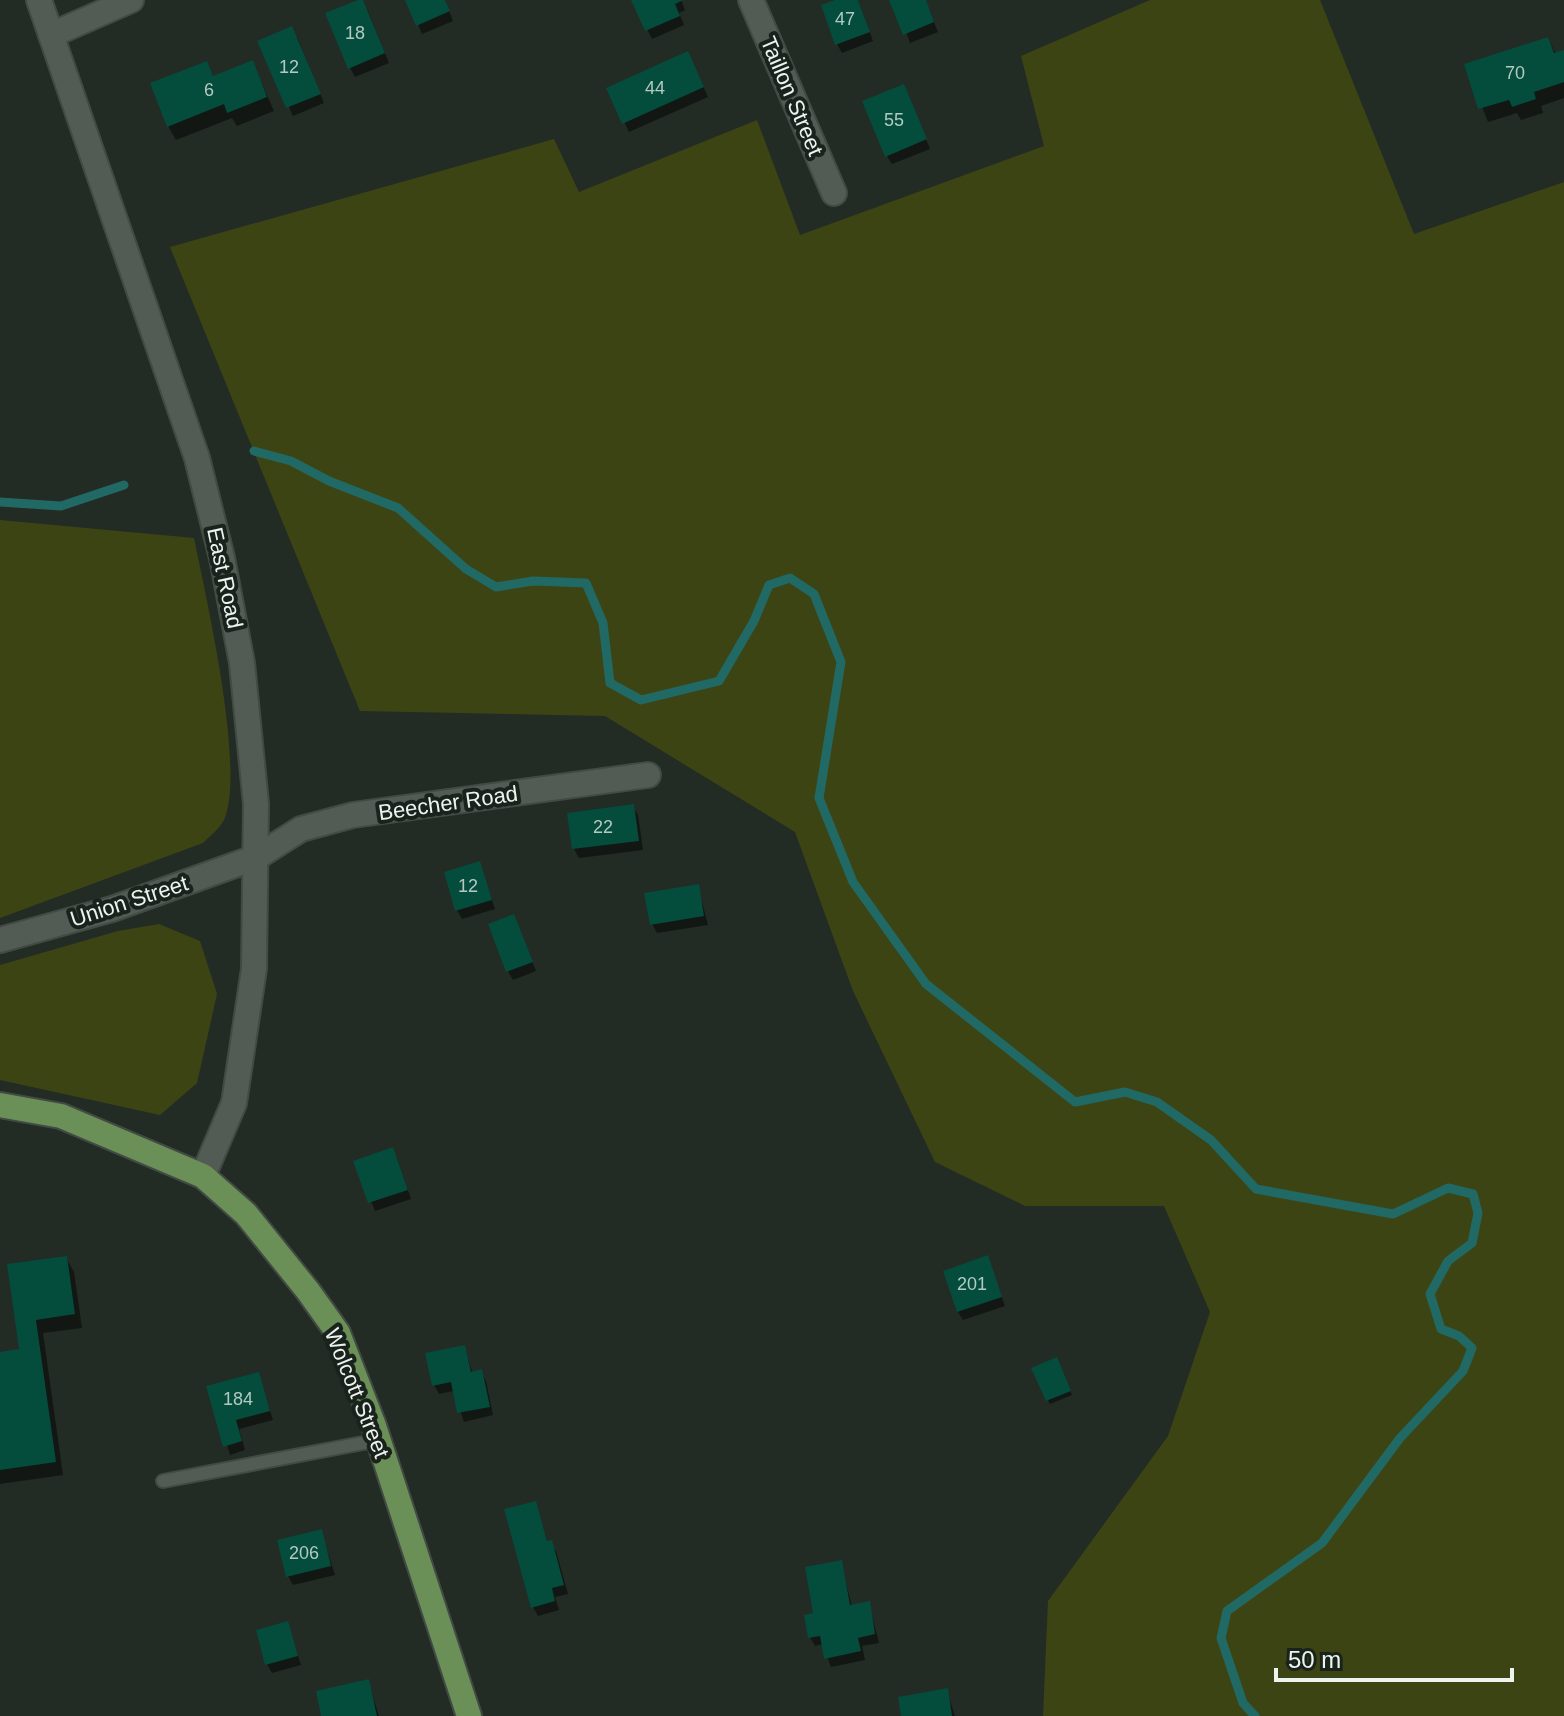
<svg xmlns="http://www.w3.org/2000/svg" width="1564" height="1716" font-family="Arial,sans-serif">
<rect width="100%" height="100%" fill="#232b25"/>
<g fill="#3d4414">
<polygon points="1150,0 1320,0 1414,234 1564,182 1564,1716 1043,1716 1048,1601 1168,1436 1210,1312 1164,1206 1025,1206 935,1162 853,991 795,832 605,716 360,711 170,247 554,139 579,192 757,120 800,235 1044,146 1021,56"/>
<path d="M0,520L194,538C206,597 246,770 224,820C220,828 210,836 203,843L0,918Z"/>
<polygon points="159,924 200,941 217,994 197,1083 160,1115 0,1080 0,965 118,931"/>
</g>
<g fill="#0007">
<polygon points="407,0 445,0 453,21 422,34"/>
<polygon points="633,0 681,0 685,10 679,13 684,25 652,39"/>
<polygon points="841,0 858,0 873,41 842,53 837,44"/>
<polygon points="895,0 925,0 938,32 910,43"/>
<polygon points="367,9 389,63 355,77 350,68"/>
<polygon points="297,37 324,103 293,116 260,42"/>
<polygon points="1548,39 1556,54 1564,52 1564,98 1541,106 1543,113 1521,120 1517,113 1488,122 1466,65"/>
<polygon points="252,62 274,111 237,126 232,118 176,140 168,126 206,63 214,77"/>
<polygon points="692,62 708,97 629,132 609,89"/>
<polygon points="908,95 930,149 892,164 887,156"/>
<polygon points="633,807 638,815 643,850 579,858 574,849"/>
<polygon points="479,864 495,909 462,919 457,910"/>
<polygon points="698,886 708,925 657,933 652,924"/>
<polygon points="515,919 536,971 513,980 508,971"/>
<polygon points="397,1158 411,1199 375,1211 356,1162"/>
<polygon points="987,1257 1005,1306 963,1320 958,1312"/>
<polygon points="66,1258 74,1272 82,1328 43,1333 63,1475 0,1484 0,1354 21,1351 10,1266"/>
<polygon points="464,1347 473,1374 481,1372 486,1381 493,1415 464,1422 454,1391 439,1394 434,1385"/>
<polygon points="1059,1363 1072,1395 1050,1404 1048,1400"/>
<polygon points="258,1374 273,1420 239,1429 245,1450 230,1455 209,1388"/>
<polygon points="535,1503 548,1543 556,1551 568,1594 555,1597 559,1610 538,1616 533,1607"/>
<polygon points="321,1531 335,1575 293,1585 288,1576"/>
<polygon points="841,1562 852,1607 869,1604 879,1643 862,1646 865,1660 831,1667 823,1644 815,1646 810,1637 815,1615"/>
<polygon points="287,1623 301,1665 272,1673 267,1664"/>
<polygon points="368,1681 379,1716 323,1716"/>
<polygon points="947,1691 955,1716 903,1716"/>
</g>
<g fill="none" stroke-linecap="round" stroke-linejoin="round">
<g stroke="#206965" stroke-width="9">
<polyline points="254,451 291,461 329,481 398,508 466,569 496,587 533,581 586,583 603,623 610,683 641,700 719,681 754,621 769,585 790,578 814,594 841,662 819,798 853,882 926,984 1075,1102 1125,1092 1157,1102 1211,1140 1256,1189 1393,1214 1448,1188 1473,1194 1478,1213 1472,1243 1448,1261 1430,1294 1441,1329 1459,1336 1472,1348 1463,1371 1400,1438 1322,1543 1227,1611 1221,1638 1243,1703 1255,1716"/>
<polyline points="0,502 61,506 124,485"/>
</g>
</g>
<g fill="#044c3c">
<polygon points="358,0 363,0 385,53 348,69 325,13"/>
<polygon points="405,0 445,0 450,11 416,26"/>
<polygon points="631,0 683,0 675,4 680,16 645,31"/>
<polygon points="835,0 858,0 870,32 835,45 821,5"/>
<polygon points="889,0 926,0 934,22 903,35"/>
<polygon points="292,26 321,94 286,108 257,41"/>
<polygon points="1548,37 1554,53 1564,50 1564,82 1534,92 1536,99 1512,107 1509,100 1478,109 1464,64"/>
<polygon points="688,51 704,87 622,124 606,88"/>
<polygon points="253,60 267,97 227,113 224,104 167,127 150,83 207,61 213,76"/>
<polygon points="904,84 927,139 885,157 862,101"/>
<polygon points="634,804 639,841 572,849 567,813"/>
<polygon points="480,861 492,900 455,911 444,872"/>
<polygon points="699,884 704,916 650,925 644,893"/>
<polygon points="514,914 533,962 506,972 488,924"/>
<polygon points="393,1147 408,1190 368,1203 353,1161"/>
<polygon points="988,1255 1002,1297 957,1312 943,1271"/>
<polygon points="67,1256 75,1314 36,1320 56,1462 0,1470 0,1352 19,1349 7,1264"/>
<polygon points="465,1345 471,1372 482,1369 490,1407 457,1413 451,1382 432,1386 425,1353"/>
<polygon points="1057,1357 1071,1391 1046,1401 1031,1368"/>
<polygon points="259,1372 270,1411 236,1420 242,1441 223,1447 206,1386"/>
<polygon points="536,1501 547,1541 552,1540 564,1585 552,1588 555,1601 531,1608 504,1509"/>
<polygon points="322,1529 331,1566 286,1577 277,1540"/>
<polygon points="842,1560 850,1605 870,1601 875,1634 858,1638 861,1651 824,1659 820,1636 808,1638 804,1615 813,1613 805,1567"/>
<polygon points="288,1621 298,1656 265,1665 256,1630"/>
<polygon points="369,1679 377,1716 321,1716 316,1691"/>
<polygon points="948,1688 952,1716 901,1716 898,1697"/>
</g>
<g fill="none" stroke-linecap="round" stroke-linejoin="round">
<defs>
<polyline id="service" points="163,1481 379,1440"/>
<g id="minor">
<polyline points="751,0 834,193"/>
<polyline points="51,35 131,0"/>
<polyline points="0,940 112,909 257,857 301,829 353,815 648,775"/>
</g>
<polyline id="tertiary" points="39,0 197,458 222,558 242,663 256,804 254,969 234,1103 203,1176"/>
<polyline id="primary" points="0,1105 61,1116 203,1176 246,1214 308,1291 338,1333 373,1423 469,1716"/>
</defs>
<use href="#service" stroke="#424a44" stroke-width="16"/>
<use href="#minor" stroke="#424a44" stroke-width="28"/>
<use href="#tertiary" stroke="#424a44" stroke-width="28"/>
<use href="#primary" stroke="#424a44" stroke-width="28"/>
<use href="#service" stroke="#525b54" stroke-width="12"/>
<use href="#minor" stroke="#525b54" stroke-width="24"/>
<use href="#tertiary" stroke="#525b54" stroke-width="24"/>
<use href="#primary" stroke="#6a9057" stroke-width="24"/>
</g>
<g text-anchor="middle" dominant-baseline="central" stroke-width="8" stroke-linejoin="round" paint-order="stroke">
<g font-size="18" fill="#b3c9c2">
<text x="845" y="19">47</text>
<text x="355" y="33">18</text>
<text x="289" y="67">12</text>
<text x="1515" y="73">70</text>
<text x="655" y="88">44</text>
<text x="209" y="90">6</text>
<text x="894" y="120">55</text>
<text x="603" y="827">22</text>
<text x="468" y="886">12</text>
<text x="972" y="1284">201</text>
<text x="238" y="1399">184</text>
<text x="304" y="1553">206</text>
</g>
<g font-size="22" fill="#edf3ef" stroke="#1a221c">
<text transform="translate(792 96) rotate(67)">Taillon Street</text>
<text transform="translate(225 578) rotate(78)">East Road</text>
<text transform="translate(448 803) rotate(-8)">Beecher Road</text>
<text transform="translate(129 901) rotate(-18)">Union Street</text>
<text transform="translate(357 1393) rotate(68)">Wolcott Street</text>
</g>
</g>
<path d="M1276 1668v12h236v-12" fill="none" stroke="#edf3ef" stroke-width="4"/>
<text x="1288" y="1668" font-size="24" fill="#edf3ef" stroke="#1a221c" stroke-width="6" paint-order="stroke">50 m</text>
</svg>
